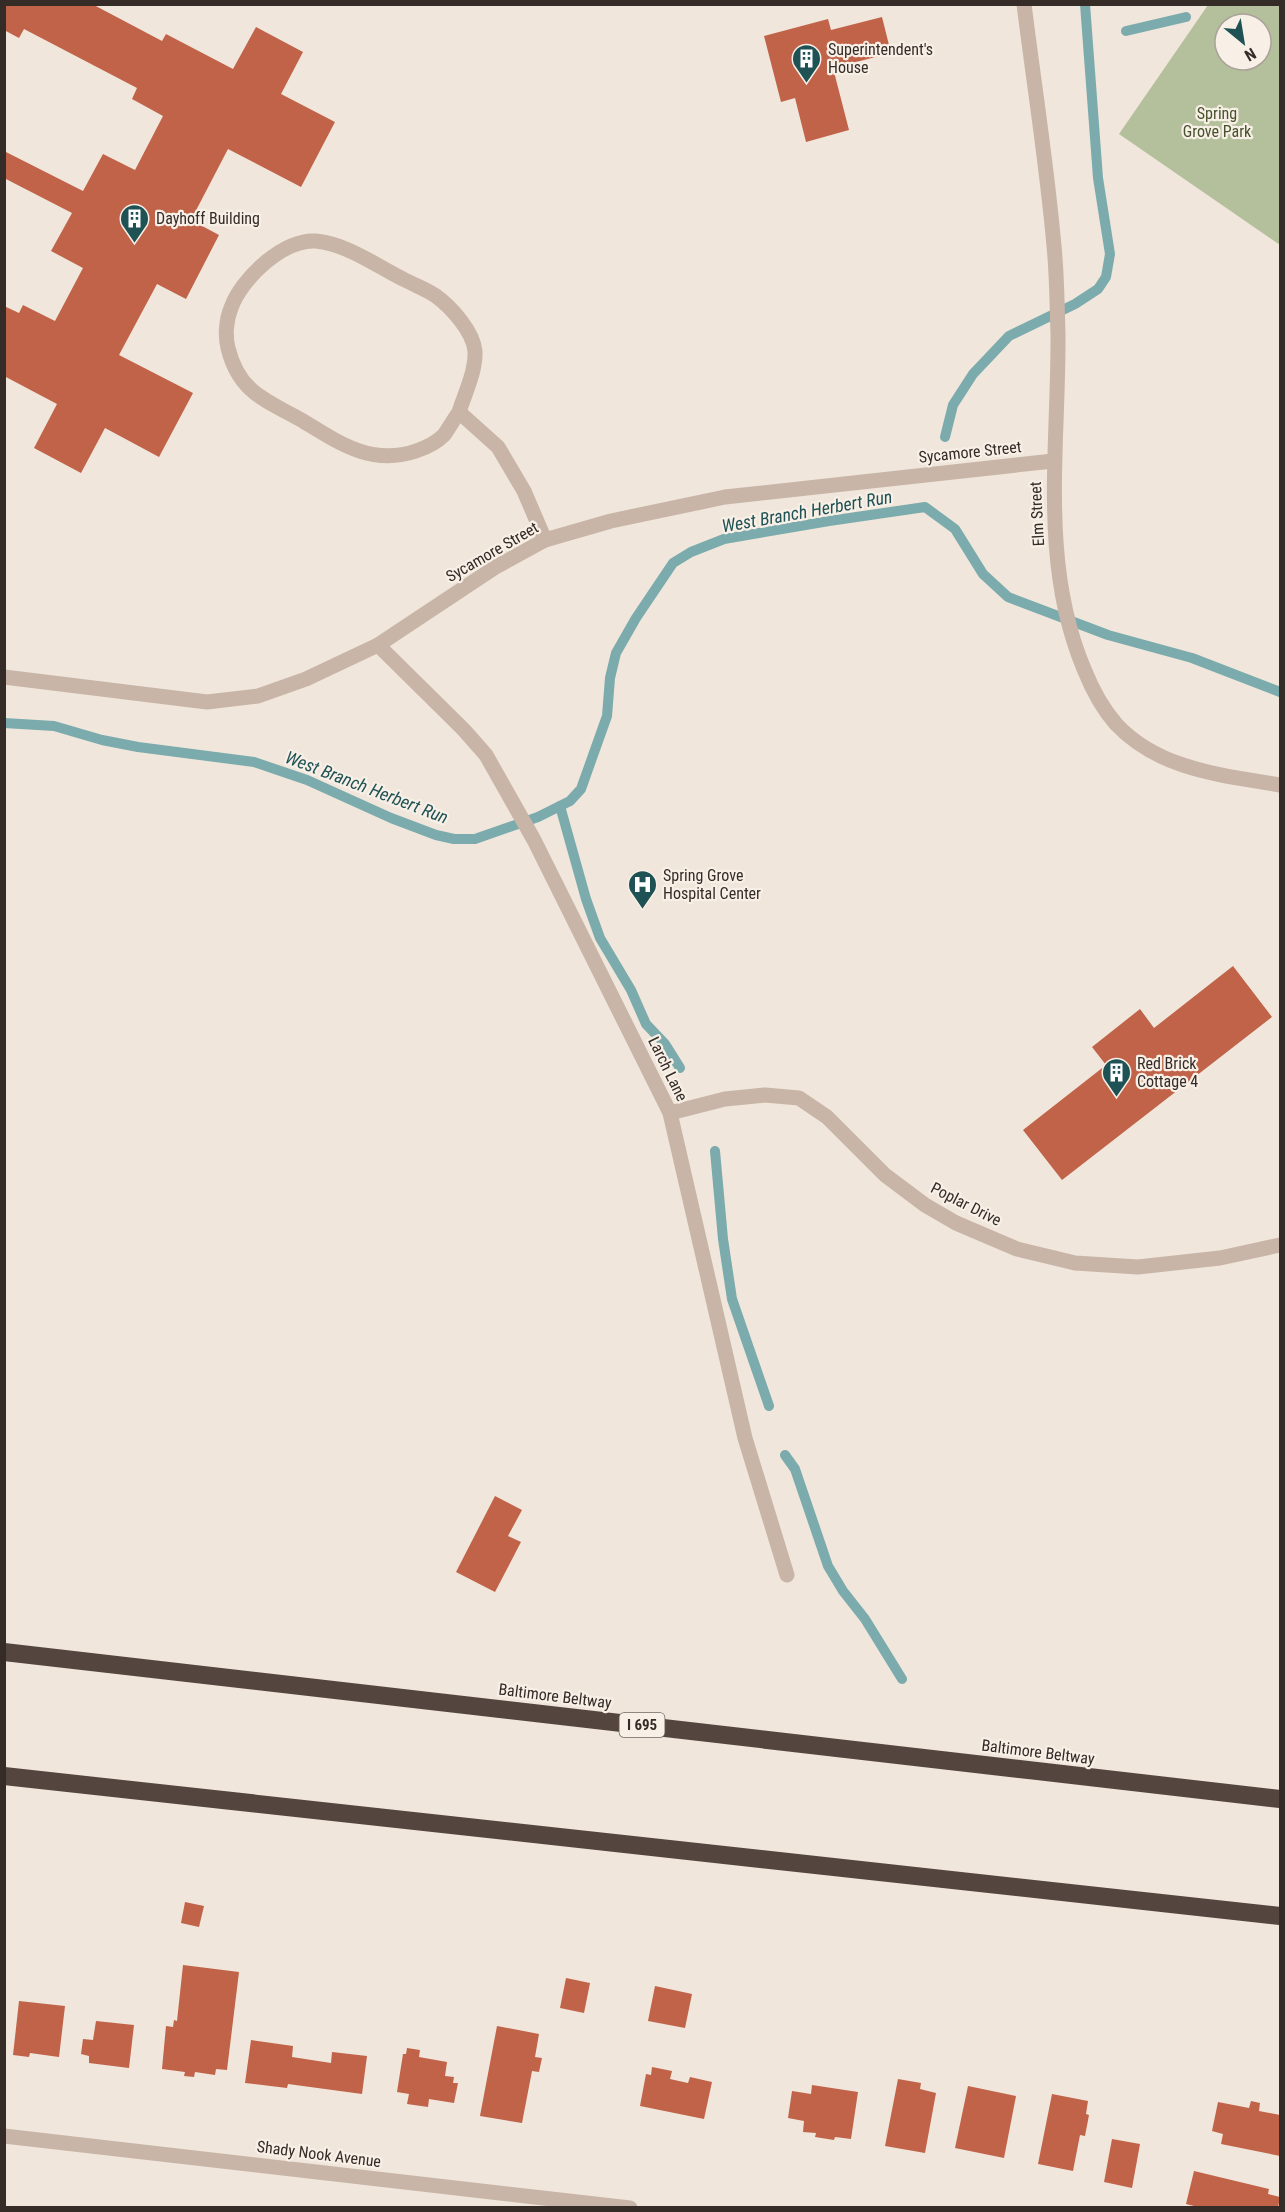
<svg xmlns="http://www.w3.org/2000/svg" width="1285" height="2212" font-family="'Roboto Condensed',sans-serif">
<rect width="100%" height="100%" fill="#f0e6db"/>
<path fill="#b4bf9b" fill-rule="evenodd" d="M1208,5H1280V245L1119,134ZM1225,24H1261V60H1225Z"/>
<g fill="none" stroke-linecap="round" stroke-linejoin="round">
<g stroke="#7babac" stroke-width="10">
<polyline points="1126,31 1186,17"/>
<polyline points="945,437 953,405 973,374 1009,336 1075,304 1098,289 1106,277 1110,254 1098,178 1085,4"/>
<polyline points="4,723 54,726 102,740 138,747 254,762 307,780 391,818 436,835 454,839 475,839 538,817 570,801 581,789 607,716 610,678 616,653 636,618 673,563 691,552 724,539 829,521 925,507 955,529 983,574 1008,597 1108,635 1192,658 1280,692"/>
<polyline points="560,806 586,899 600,938 631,990 646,1024 665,1044 680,1068"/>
<polyline points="715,1151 723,1239 732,1299 769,1406"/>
<polyline points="785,1455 795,1469 828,1566 843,1591 865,1619 902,1679"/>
</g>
</g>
<g fill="#c06349">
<polygon points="4,4 92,4 162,41 166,34 233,69 256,27 303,52 281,94 335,122 301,187 228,149 191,220 219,235 186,299 157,284 119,355 193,393 159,457 105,428 81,473 34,448 57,404 4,376 4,306 19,313 23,305 55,321 83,268 51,251 72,213 4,178 4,151 83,191 103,154 135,170 163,116 132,99 137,88 24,29 19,38 4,30"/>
<polygon points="882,17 891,53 833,68 849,130 806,142 795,98 781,102 764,36 828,19 831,30"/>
<polygon points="1233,966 1272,1017 1062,1180 1023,1130 1106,1065 1092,1047 1140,1009 1154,1028"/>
<polygon points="495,1496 522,1510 508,1536 521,1542 495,1592 456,1572"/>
<polygon points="185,1902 204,1906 199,1927 181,1923"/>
<polygon points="183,1965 239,1972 227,2070 216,2069 215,2075 195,2072 194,2077 184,2076 185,2072 162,2069 166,2026 173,2027 174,2020 177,2021"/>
<polygon points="566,1978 590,1983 584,2013 560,2008"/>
<polygon points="655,1986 692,1994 685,2028 648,2021"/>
<polygon points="19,2001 65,2006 59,2057 30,2053 29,2057 13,2055"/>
<polygon points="96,2021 134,2025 129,2068 89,2063 89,2056 81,2054 83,2039 93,2040"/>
<polygon points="497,2026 539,2034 535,2057 542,2058 539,2072 532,2071 522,2123 480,2116"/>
<polygon points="251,2040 293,2046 292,2057 331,2063 332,2052 367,2056 362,2094 288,2084 287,2088 245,2083"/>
<polygon points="407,2048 420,2050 419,2057 447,2062 445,2076 454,2077 453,2083 458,2083 454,2103 429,2099 428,2107 407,2104 409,2094 397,2092 403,2054 406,2054"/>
<polygon points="652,2067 672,2071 670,2079 688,2083 690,2077 712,2082 704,2119 640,2106 646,2074 651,2075"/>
<polygon points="898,2079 921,2083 920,2089 936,2093 925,2153 885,2146"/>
<polygon points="812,2085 858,2092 851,2139 835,2137 834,2140 815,2137 816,2133 803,2132 804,2121 788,2118 792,2091 811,2094"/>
<polygon points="968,2086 1016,2096 1004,2158 955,2148"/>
<polygon points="1052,2094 1088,2101 1086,2114 1089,2115 1085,2136 1080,2135 1073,2171 1038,2164"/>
<polygon points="1251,2101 1260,2103 1259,2111 1280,2115 1280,2156 1221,2144 1223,2134 1212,2131 1218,2102 1249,2108"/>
<polygon points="1112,2139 1140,2144 1132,2188 1104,2182"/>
<polygon points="1194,2171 1269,2189 1268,2194 1280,2197 1278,2208 1202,2208 1186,2204"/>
</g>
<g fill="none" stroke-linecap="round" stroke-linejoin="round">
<g stroke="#c8b5a7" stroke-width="15">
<path d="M459,412C454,419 449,428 444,435C437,442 425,448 416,451C372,466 339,443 303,421C266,400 239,393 228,348C225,336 226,320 231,308C241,279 283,239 316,241C347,244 377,266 403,279C414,285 426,289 436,296C451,307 473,331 475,351C476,371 465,393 459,412L498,447L524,491L545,540"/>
<polyline points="378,645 464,730 486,755 534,840 670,1113 745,1438 787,1575"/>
<polyline points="670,1113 725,1099 765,1095 799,1098 827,1117 885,1175 925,1205 956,1223 1017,1249 1075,1263 1138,1267 1220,1258 1280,1245"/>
</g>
<g stroke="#c8b5a7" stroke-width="15">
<path d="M1024,4C1034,85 1047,165 1054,246C1057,275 1057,304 1058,333C1059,446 1039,562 1084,669C1092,689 1102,708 1116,724C1159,770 1222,775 1280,785"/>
<polyline points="4,677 207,702 258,696 306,679 378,645 494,568 545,540 611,521 725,497 1053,461"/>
<polyline points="4,2136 630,2208"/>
</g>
<g stroke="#55453f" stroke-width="18">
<polyline points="4,1652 1280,1799"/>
<polyline points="4,1776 1280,1916"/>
</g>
</g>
<defs>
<symbol id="building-pin" viewBox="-11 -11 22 30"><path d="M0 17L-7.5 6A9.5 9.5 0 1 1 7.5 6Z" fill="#1f5254" stroke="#f8f0e7"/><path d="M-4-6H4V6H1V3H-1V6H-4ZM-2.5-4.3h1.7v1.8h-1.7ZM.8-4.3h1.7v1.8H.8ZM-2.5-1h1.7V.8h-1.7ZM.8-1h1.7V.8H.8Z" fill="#fff"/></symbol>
<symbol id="hospital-pin" viewBox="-11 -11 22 30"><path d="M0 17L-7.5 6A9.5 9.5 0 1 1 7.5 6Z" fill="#1f5254" stroke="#f8f0e7"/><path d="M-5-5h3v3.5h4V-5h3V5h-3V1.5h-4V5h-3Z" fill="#fff"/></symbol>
</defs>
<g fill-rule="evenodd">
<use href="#building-pin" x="790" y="42" width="33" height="45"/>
<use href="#building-pin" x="118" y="202" width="33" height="45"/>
<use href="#hospital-pin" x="626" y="868" width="33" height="45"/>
<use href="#building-pin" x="1100" y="1056" width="33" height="45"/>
</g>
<g text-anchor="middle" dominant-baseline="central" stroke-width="4.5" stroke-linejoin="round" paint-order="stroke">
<rect fill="#f8f0e7" stroke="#706661" stroke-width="1.5" x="619.5" y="1713" width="45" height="24" rx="4.5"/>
<g font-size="15" font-weight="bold" fill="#352b27">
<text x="642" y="1725">I 695</text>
</g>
<g font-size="16" fill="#352b27" stroke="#f8f0e7" text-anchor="start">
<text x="828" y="49">Superintendent's<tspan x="828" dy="18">House</tspan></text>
<text x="156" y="218">Dayhoff Building</text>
<text x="663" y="875">Spring Grove<tspan x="663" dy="18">Hospital Center</tspan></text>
<text x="1137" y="1063">Red Brick<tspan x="1137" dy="18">Cottage 4</tspan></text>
</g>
<g font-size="16" fill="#45522c" stroke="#f8f0e7">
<text x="1217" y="113">Spring<tspan x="1217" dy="18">Grove Park</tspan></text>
</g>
<g font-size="16" fill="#352b27" stroke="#f8f0e7">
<text transform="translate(970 452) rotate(-6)">Sycamore Street</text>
<text transform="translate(1037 514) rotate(-93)">Elm Street</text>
<text transform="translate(492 552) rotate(-30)">Sycamore Street</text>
<text transform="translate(668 1069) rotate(64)">Larch Lane</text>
<text transform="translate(966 1204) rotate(27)">Poplar Drive</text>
<text transform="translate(555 1696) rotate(7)">Baltimore Beltway</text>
<text transform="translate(1038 1752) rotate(7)">Baltimore Beltway</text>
<text transform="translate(319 2154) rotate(7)">Shady Nook Avenue</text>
</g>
<g font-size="18" font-style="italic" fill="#1f5254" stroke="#f8f0e7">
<text transform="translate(807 511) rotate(-10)">West Branch Herbert Run</text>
<text transform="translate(367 787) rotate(21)">West Branch Herbert Run</text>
</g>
</g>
<rect width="1285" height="2212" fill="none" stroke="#352b27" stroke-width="12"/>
<g transform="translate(1243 42) rotate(150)"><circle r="28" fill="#f8f0e7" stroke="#aaa19a" stroke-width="1.5"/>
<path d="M0-4.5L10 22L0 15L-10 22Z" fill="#1f5254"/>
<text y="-9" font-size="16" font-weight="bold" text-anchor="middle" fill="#352b27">N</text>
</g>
</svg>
